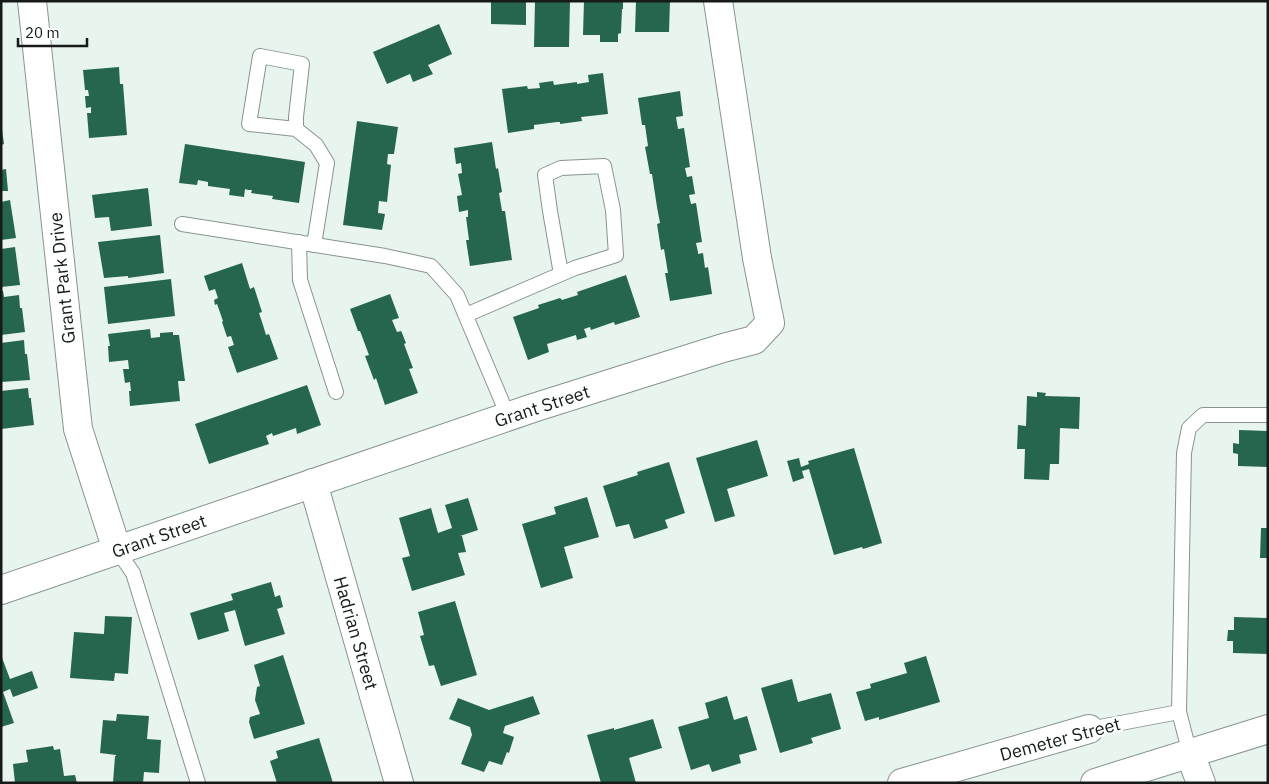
<svg xmlns="http://www.w3.org/2000/svg" width="1269" height="784" font-family="'IBM Plex Sans',sans-serif">
<rect width="100%" height="100%" fill="#e8f5ee"/>
<g fill="#26664e">
<polygon points="491,1 526,1 526,25 491,24"/>
<polygon points="535,1 570,1 569,47 534,47"/>
<polygon points="584,1 623,1 623,9 622,9 621,33 618,34 618,42 600,42 600,35 583,35"/>
<polygon points="636,1 670,1 669,32 635,32"/>
<polygon points="439,24 452,54 428,65 433,74 413,82 410,74 387,84 373,52"/>
<polygon points="119,67 120,84 123,84 127,135 89,138 87,113 91,113 91,107 86,108 85,96 89,96 88,90 85,90 83,70"/>
<polygon points="603,73 608,114 581,117 582,121 560,124 560,122 557,122 534,125 534,129 508,133 502,89 527,86 528,89 540,88 539,83 553,81 554,85 577,82 577,84 589,82 588,75"/>
<polygon points="680,91 683,116 676,117 678,129 684,128 690,167 685,168 687,177 692,176 695,194 689,195 691,204 696,203 702,242 696,243 698,252 698,254 703,253 705,268 708,267 712,294 670,301 665,273 668,273 664,249 661,250 657,224 660,223 657,207 652,174 650,174 645,147 648,146 645,125 642,125 638,98"/>
<polygon points="357,121 398,127 394,154 388,154 387,164 391,165 387,202 379,201 378,213 385,214 382,230 343,225"/>
<polygon points="2,130 4,144 1,145 1,131"/>
<polygon points="492,142 496,169 498,168 502,192 499,193 502,211 505,211 512,260 470,266 466,240 469,240 466,217 468,217 468,210 459,212 457,196 462,195 458,174 462,173 461,163 456,164 454,148"/>
<polygon points="185,144 305,162 299,203 272,199 273,196 251,193 252,190 248,190 245,189 244,197 229,195 230,189 208,186 208,182 198,180 197,185 179,183"/>
<polygon points="6,169 8,191 1,191 1,170"/>
<polygon points="148,188 152,226 111,231 109,217 95,218 92,195"/>
<polygon points="10,200 16,238 1,240 1,202"/>
<polygon points="160,235 164,273 128,278 128,276 104,278 98,242"/>
<polygon points="15,247 20,285 1,287 1,249"/>
<polygon points="242,263 250,289 254,287 262,312 259,313 263,325 266,335 269,334 278,359 237,373 228,347 234,345 231,336 227,337 222,322 223,321 217,304 215,305 214,300 218,298 215,289 209,291 204,276"/>
<polygon points="626,275 640,317 615,325 614,322 591,330 590,327 584,329 587,337 577,340 576,335 547,344 549,352 528,360 513,317 539,308 538,305 560,298 562,300 578,295 577,292"/>
<polygon points="171,279 175,316 108,324 104,287"/>
<polygon points="1,291 3,291 4,297 19,295 20,308 22,308 25,332 1,335"/>
<polygon points="390,294 399,318 392,320 397,332 401,331 402,333 406,343 404,344 413,368 409,369 418,393 385,405 376,378 374,380 365,356 369,355 360,331 358,331 350,309"/>
<polygon points="150,329 151,338 160,337 160,333 173,332 173,335 179,335 185,381 178,381 180,401 130,406 129,391 131,391 130,382 125,383 123,369 129,369 128,360 109,362 108,346 110,346 108,334"/>
<polygon points="24,340 25,354 27,354 30,380 1,382 1,343"/>
<polygon points="307,385 321,425 297,434 296,428 273,436 272,433 266,436 269,444 209,464 195,424"/>
<polygon points="28,388 29,398 31,398 31,400 34,425 1,429 1,391"/>
<polygon points="1037,392 1046,393 1045,396 1080,397 1079,429 1060,428 1059,464 1050,464 1049,480 1024,479 1025,449 1017,449 1018,425 1026,426 1027,396 1037,397"/>
<polygon points="1239,430 1268,431 1268,467 1238,466 1238,454 1233,453 1233,443 1239,444"/>
<polygon points="757,440 768,476 727,489 735,516 715,522 696,458"/>
<polygon points="854,448 882,543 863,549 862,547 834,555 809,469 802,471 804,478 793,482 787,461 799,458 801,467 809,464 808,461"/>
<polygon points="669,462 685,513 665,520 668,528 634,539 629,524 616,527 603,486 638,475 637,472"/>
<polygon points="587,497 599,537 564,547 573,578 541,588 522,524 556,514 554,507"/>
<polygon points="468,498 478,530 460,536 462,536 466,552 458,553 465,575 412,591 402,558 410,556 399,518 431,508 438,533 452,528 445,505"/>
<polygon points="1261,528 1268,528 1268,558 1260,558"/>
<polygon points="271,582 275,597 280,595 283,607 277,609 285,634 245,646 235,610 224,613 229,631 198,640 190,613 233,600 231,594"/>
<polygon points="455,601 477,675 441,686 434,665 429,666 420,636 424,635 418,612"/>
<polygon points="105,616 132,617 128,674 115,673 114,681 70,678 74,632 104,634"/>
<polygon points="1234,617 1268,618 1268,654 1233,653 1233,641 1227,641 1228,630 1234,630"/>
<polygon points="1,655 10,679 32,671 38,688 13,697 10,689 3,692 14,723 1,727"/>
<polygon points="283,655 305,724 254,739 249,722 250,717 260,714 255,700 257,687 260,686 254,665"/>
<polygon points="926,656 940,702 879,720 879,717 865,721 856,692 871,688 870,684 907,673 904,663"/>
<polygon points="792,679 798,702 831,693 841,729 811,738 813,743 780,753 761,688"/>
<polygon points="533,696 540,714 505,726 503,733 514,737 509,753 507,752 502,765 489,761 484,772 461,764 472,735 470,727 449,719 458,698 489,710"/>
<polygon points="727,696 734,720 747,716 757,750 739,755 741,763 712,772 709,764 691,770 678,727 709,718 705,703"/>
<polygon points="117,714 149,716 147,739 161,740 159,773 144,772 143,783 113,783 115,756 116,756 116,755 100,753 103,720 116,721"/>
<polygon points="653,719 662,748 629,758 636,783 601,783 587,735 614,728 614,730"/>
<polygon points="319,738 333,783 277,783 270,761 278,758 276,751"/>
<polygon points="53,746 54,750 60,749 64,776 75,775 77,783 15,783 13,764 28,762 26,750"/>
</g>
<g fill="none" stroke-linecap="round" stroke-linejoin="round">
<defs>
<g id="service">
<polyline points="296,129 249,124 260,56 302,64 296,117 296,129 316,145 327,163 314,245"/>
<polyline points="182,224 385,256 431,266 457,295 508,416"/>
<polyline points="299,242 300,280 336,392"/>
<polyline points="466,315 575,268 616,255 613,210 604,166 561,168 545,175 550,211 561,274"/>
<polyline points="117,550 133,573 198,783"/>
<polyline points="1179,712 1184,453 1189,428 1203,415 1268,415"/>
<polyline points="1089,729 1179,712 1190,754"/>
</g>
<g id="minor">
<polyline points="32,1 78,429 117,550"/>
<polyline points="313,483 399,783"/>
<polyline points="1,590 533,408 723,348 754,340 770,323 757,258 718,1"/>
<polyline points="1190,754 1201,783"/>
<polyline points="902,783 1089,729"/>
</g>
<polyline id="secondary" points="1095,783 1268,729"/>
</defs>
<use href="#service" stroke="#88948e" stroke-width="16"/>
<use href="#minor" stroke="#88948e" stroke-width="30"/>
<use href="#secondary" stroke="#88948e" stroke-width="30"/>
<use href="#service" stroke="#fff" stroke-width="14"/>
<use href="#minor" stroke="#fff" stroke-width="28"/>
<use href="#secondary" stroke="#fff" stroke-width="28"/>
</g>
<g text-anchor="middle" dominant-baseline="central" stroke-width="5" stroke-linejoin="round" paint-order="stroke">
<g font-size="18" fill="#161a18" stroke="#fcfffe">
<text transform="translate(62 278) rotate(-96)">Grant Park Drive</text>
<text transform="translate(542 406) rotate(-18)">Grant Street</text>
<text transform="translate(159 536) rotate(-19)">Grant Street</text>
<text transform="translate(356 633) rotate(74)">Hadrian Street</text>
<text transform="translate(1060 739) rotate(-15)">Demeter Street</text>
</g>
</g>
<rect width="1269" height="784" fill="none" stroke="#161a18" stroke-width="5"/>
<path d="M18 38v8h69v-8" fill="none" stroke="#161a18" stroke-width="2.5"/>
<text x="25" y="38" font-size="15" fill="#161a18" stroke="#fcfffe" stroke-width="4" paint-order="stroke">20 m</text>
</svg>
